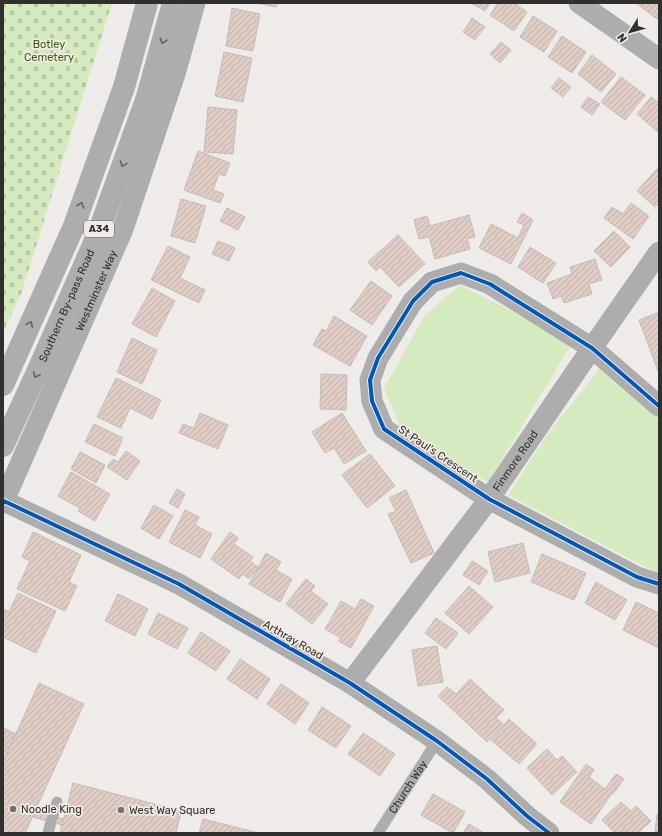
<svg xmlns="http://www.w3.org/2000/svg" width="662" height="836" font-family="Rubik,sans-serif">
<defs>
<pattern id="cemetery-stones" width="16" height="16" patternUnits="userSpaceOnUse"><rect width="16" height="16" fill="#d6eabf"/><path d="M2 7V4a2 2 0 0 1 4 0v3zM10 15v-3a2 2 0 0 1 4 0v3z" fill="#b8c9a4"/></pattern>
<pattern id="building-hatch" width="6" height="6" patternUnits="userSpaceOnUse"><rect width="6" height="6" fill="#dfcdc5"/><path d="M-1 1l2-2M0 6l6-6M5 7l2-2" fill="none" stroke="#c0b0aa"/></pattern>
</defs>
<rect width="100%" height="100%" fill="#eeebe9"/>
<polygon fill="url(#cemetery-stones)" points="3,3 112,3 21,294 3,333"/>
<g fill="#d6eabf">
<polygon points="460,285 573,342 488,482 404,434 384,389 424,316"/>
<polygon points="601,367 659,413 659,574 508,495 547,435"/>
</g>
<g fill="url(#building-hatch)" stroke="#c0bdbb">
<polygon points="256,3 277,3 276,7"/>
<polygon points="471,3 490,3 485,11"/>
<polygon points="498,3 514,3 527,12 514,31 490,15"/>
<polygon points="636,3 659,3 659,16 657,19"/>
<polygon points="232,8 260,14 253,51 226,46"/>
<polygon points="533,16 557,31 544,52 520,37"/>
<polygon points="472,18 485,27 475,40 463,32"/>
<polygon points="562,36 586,52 572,73 548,57"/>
<polygon points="501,42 511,50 500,63 490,54"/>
<polygon points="224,52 252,58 243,102 215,96"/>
<polygon points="592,55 616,74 601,92 578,74"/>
<polygon points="621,77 645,95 625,120 601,102"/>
<polygon points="559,78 571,87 563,97 551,88"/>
<polygon points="588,97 600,104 592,115 581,107"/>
<polygon points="651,97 659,103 659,133 637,114"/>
<polygon points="208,107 237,110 233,154 204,152"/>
<polygon points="198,151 230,163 225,176 219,174 213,190 224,194 220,203 184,190"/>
<polygon points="658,168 659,168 659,203 655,207 637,191"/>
<polygon points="181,199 206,206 195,243 171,236"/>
<polygon points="631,203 649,216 633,239 604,218 612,207 623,214"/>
<polygon points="227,208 245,217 238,230 220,221"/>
<polygon points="522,213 533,220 511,264 479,248 491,224 518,238 524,225 517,222"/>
<polygon points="469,215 475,237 467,239 470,249 435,259 429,237 419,239 414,220 427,216 430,226"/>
<polygon points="614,231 630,247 611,267 594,251"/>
<polygon points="398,235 425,264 399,287 380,267 376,271 368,262"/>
<polygon points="218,241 235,248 229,261 212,254"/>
<polygon points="168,246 190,257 180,278 205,290 199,303 151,280"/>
<polygon points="530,247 556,263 543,283 518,267"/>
<polygon points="595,259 602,280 589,284 592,294 564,303 561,296 553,299 547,283 572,274 570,267"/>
<polygon points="371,281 392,296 372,325 350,310"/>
<polygon points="152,288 175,301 156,337 132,324"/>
<polygon points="659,312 659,371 658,371 639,320"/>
<polygon points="334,316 367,336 350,366 313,345 322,329 326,331"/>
<polygon points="132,338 157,350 142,384 117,372"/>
<polygon points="321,374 347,375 346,410 320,409"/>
<polygon points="116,378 161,400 152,419 130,408 121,428 97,417"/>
<polygon points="200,413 228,425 218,449 179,433 183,424 194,428"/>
<polygon points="342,413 366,451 344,464 334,448 325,453 312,432"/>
<polygon points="94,424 123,438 115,456 85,442"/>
<polygon points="126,451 140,461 127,480 107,467 113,459 118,462"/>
<polygon points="80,452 105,465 96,483 71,469"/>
<polygon points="370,454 395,486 367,508 342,475"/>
<polygon points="71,472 110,494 95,521 78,511 80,508 58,496"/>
<polygon points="177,489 185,494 178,508 169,503"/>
<polygon points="406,490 434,553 411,563 388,514 396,511 389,498"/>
<polygon points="154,505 173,516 159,539 141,528"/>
<polygon points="185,510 199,517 195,525 212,534 200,558 169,542"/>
<polygon points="33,532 81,555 69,582 77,586 65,611 17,589 30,561 22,557"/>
<polygon points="230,532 238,538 234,544 253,557 250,561 258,567 249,579 242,574 239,579 211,559"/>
<polygon points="523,543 530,573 495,582 488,552"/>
<polygon points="266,553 281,562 276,570 292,579 280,602 249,584"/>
<polygon points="542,554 586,573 574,600 531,582"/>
<polygon points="472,561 488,571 479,585 463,575"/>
<polygon points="306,579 315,586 311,591 328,604 312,624 286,604"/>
<polygon points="596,582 627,600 615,620 585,603"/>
<polygon points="469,586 493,607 469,634 445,613"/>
<polygon points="18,593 56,611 36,653 3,637 3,609 9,612"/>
<polygon points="118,594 148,609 135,636 105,621"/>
<polygon points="361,599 374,606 351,648 338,641 341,638 325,629 341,601 355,609"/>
<polygon points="636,602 659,613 659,648 623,630"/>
<polygon points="158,613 188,628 177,649 148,634"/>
<polygon points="436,618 458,633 446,649 425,633"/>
<polygon points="201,632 230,651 216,671 188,653"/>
<polygon points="437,646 443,682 418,686 412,650"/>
<polygon points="240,659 270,679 257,699 227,679"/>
<polygon points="470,679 504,710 496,718 503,724 487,742 438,696 447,687 456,694"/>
<polygon points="39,683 84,704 25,833 3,833 3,762"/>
<polygon points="281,684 309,703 295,724 267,704"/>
<polygon points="322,707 351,726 336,748 308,730"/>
<polygon points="509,719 537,744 519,764 491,740"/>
<polygon points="3,728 16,734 3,762"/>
<polygon points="363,733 395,754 380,776 348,754"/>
<polygon points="547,749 557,760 562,756 577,772 552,795 527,768"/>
<polygon points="586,764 594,770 589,777 605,789 616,774 624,779 613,794 612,793 591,824 560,802"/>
<polygon points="73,783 181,811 176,833 60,833"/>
<polygon points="433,794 465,812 453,833 421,815"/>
<polygon points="621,802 631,811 636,806 651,821 638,833 615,833 602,820"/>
<polygon points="35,812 64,819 62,825 33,817"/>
<polygon points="657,814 659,815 659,833 655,833"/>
<polygon points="203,819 255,832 257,833 199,833"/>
<polygon points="469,824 484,833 463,833"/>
</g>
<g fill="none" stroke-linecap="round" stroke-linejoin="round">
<g stroke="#adadad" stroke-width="11">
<polyline points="53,816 57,802"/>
<polyline points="48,833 51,822"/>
<path id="s1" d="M378,833L437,741"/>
</g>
<g stroke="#adadad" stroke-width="21">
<polyline points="579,3 659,59"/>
<polyline points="659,406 592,348 490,284 461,273 432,282 413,301 378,358 370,380 372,401 384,429 489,499 637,577 659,584"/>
<polyline points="4,501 179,584 350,683 437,741 487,779 527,816 549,833"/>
<path id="s2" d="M3,503L123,229L175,74L195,3"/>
<path id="s3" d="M350,683L489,499L592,348L659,252"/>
</g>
<g stroke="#aeacac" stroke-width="22">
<polyline points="3,385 74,226 124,87 147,3"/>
<path id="s4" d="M3,446L38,370L97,236L147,97L173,3"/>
</g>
<defs>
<g id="cycleway">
<polyline points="659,406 592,348 490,284 461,273 432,282 413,301 378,358 370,380 372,401 384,429 489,499 637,577 659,584"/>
<polyline points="3,503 4,501 179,584 350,683 437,741 487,779 527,816 549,833"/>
</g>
</defs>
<use href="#cycleway" stroke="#f1ebe6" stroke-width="6"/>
<use href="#cycleway" stroke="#0057b8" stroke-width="4"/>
</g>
<defs><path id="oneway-chevron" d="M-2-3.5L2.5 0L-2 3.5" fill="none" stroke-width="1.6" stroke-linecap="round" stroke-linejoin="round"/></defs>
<g stroke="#646260">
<use href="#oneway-chevron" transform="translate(163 41) rotate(106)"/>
<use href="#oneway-chevron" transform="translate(123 164) rotate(110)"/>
<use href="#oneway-chevron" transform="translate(81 205) rotate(-70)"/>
<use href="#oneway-chevron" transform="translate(30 324) rotate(-66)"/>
<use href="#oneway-chevron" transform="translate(36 375) rotate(115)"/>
</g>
<g fill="#74716f" stroke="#f1ebe6" stroke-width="1.5">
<circle cx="13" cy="809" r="4"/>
<circle cx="121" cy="810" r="4"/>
</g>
<g text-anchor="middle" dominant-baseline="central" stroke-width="3.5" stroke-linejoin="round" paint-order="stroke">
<rect fill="#f1ebe6" stroke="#6b6865" stroke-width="1" x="84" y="221" width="30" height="16" rx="3"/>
<g font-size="10" font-weight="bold" fill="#32302e">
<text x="99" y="229">A34</text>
</g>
<g font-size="11" fill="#3c5f09" stroke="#f1ebe6">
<text x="49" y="44">Botley<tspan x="49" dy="13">Cemetery</tspan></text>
</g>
<g font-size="11" fill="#32302e" stroke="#f1ebe6">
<text stroke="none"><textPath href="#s2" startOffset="232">Westminster Way</textPath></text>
<text stroke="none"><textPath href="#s4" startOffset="154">Southern By-pass Road</textPath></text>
<text transform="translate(438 454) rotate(34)">St Paul's Crescent</text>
<text stroke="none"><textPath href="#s3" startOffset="277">Finmore Road</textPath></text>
<text transform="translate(293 640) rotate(30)">Arthray Road</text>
<text stroke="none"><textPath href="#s1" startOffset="55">Church Way</textPath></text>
</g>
<g font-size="11" fill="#32302e" stroke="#f1ebe6" text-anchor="start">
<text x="21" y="809">Noodle King</text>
<text x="129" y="810">West Way Square</text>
</g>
</g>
<rect width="662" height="836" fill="none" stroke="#32302e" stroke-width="8"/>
<g transform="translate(630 32) rotate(233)" stroke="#f1ebe6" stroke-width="3" paint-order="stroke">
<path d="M0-3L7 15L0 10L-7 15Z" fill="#32302e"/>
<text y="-6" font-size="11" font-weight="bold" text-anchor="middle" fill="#32302e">N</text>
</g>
</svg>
